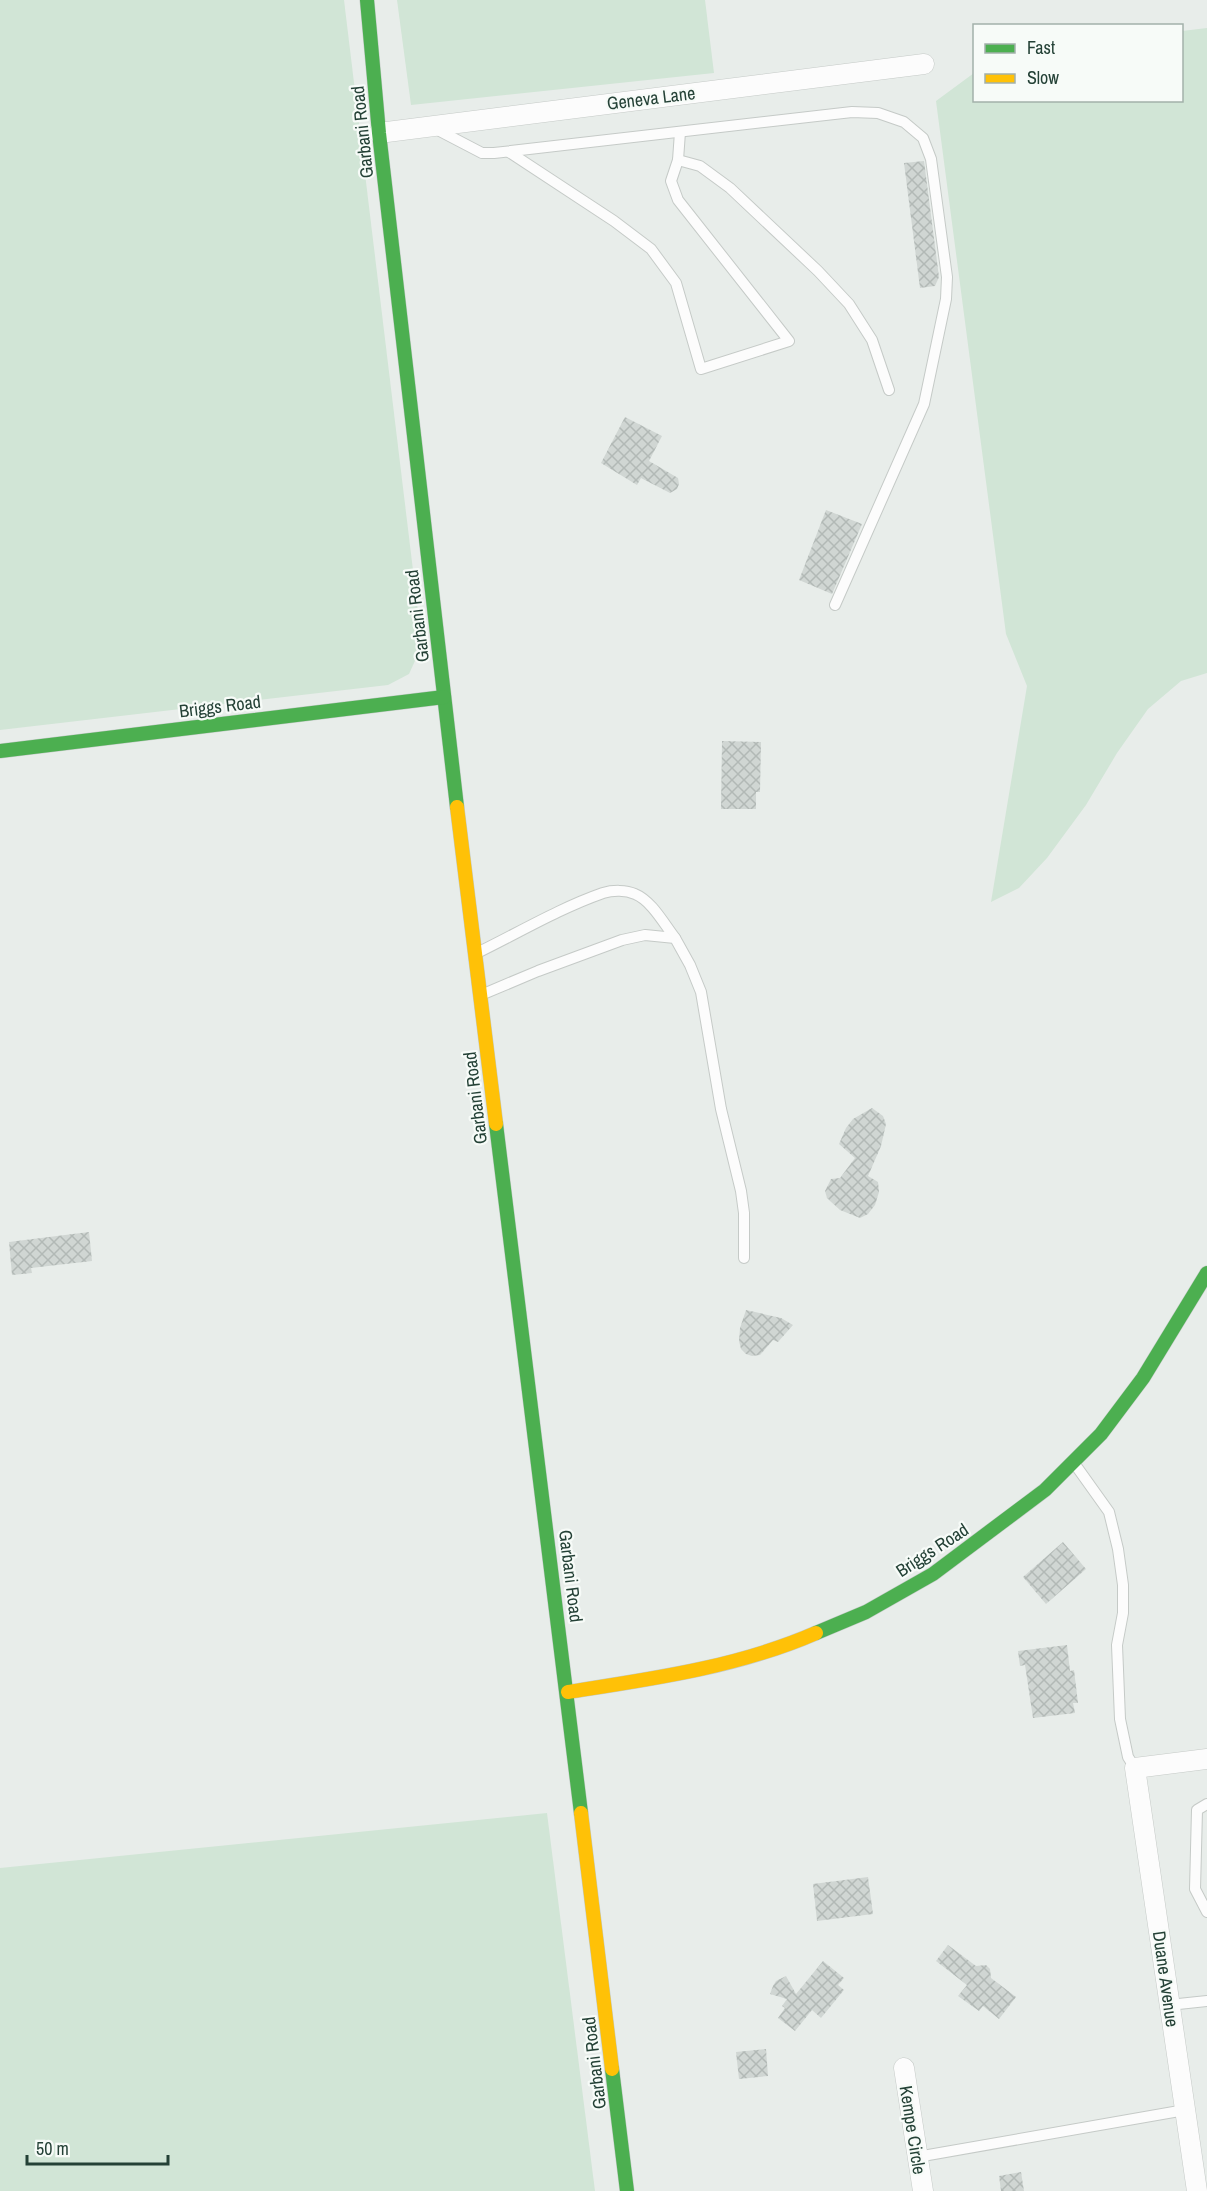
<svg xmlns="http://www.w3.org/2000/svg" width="1207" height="2191" font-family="'Archivo Narrow',sans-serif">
<defs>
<pattern id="building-cross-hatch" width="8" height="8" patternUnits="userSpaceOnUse" patternTransform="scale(1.5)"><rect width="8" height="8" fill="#d0d6d3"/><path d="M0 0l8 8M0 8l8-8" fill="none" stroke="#b2b9b6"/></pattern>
</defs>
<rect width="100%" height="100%" fill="#e8edea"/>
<g fill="#d1e5d6">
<polygon points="0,0 344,0 420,628 419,652 409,674 388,685 0,730"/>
<polygon points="397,0 705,0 714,73 411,105"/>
<polygon points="1207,28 1207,673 1181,681 1148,709 1117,753 1086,805 1047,858 1019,888 991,902 1027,686 1006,634 936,101 974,73 974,100 1182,100 1182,31"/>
<polygon points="547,1813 595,2191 0,2191 0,1868"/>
</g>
<g fill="url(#building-cross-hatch)">
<polygon points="924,161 939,277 935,286 920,288 904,163"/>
<polygon points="625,417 662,436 649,461 678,478 679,484 677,489 670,493 641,478 637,485 601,463"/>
<polygon points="826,510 862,524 832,594 799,580"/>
<polygon points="722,741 761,742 760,792 756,792 756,809 721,809"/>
<polygon points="872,1108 883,1116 886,1124 881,1146 868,1176 878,1182 879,1192 875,1205 868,1214 860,1218 840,1210 827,1198 825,1191 831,1179 840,1178 855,1158 839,1144 846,1128 853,1119"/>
<polygon points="89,1232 92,1261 31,1268 32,1273 12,1275 9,1242"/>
<polygon points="746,1310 781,1318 793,1325 778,1342 773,1340 760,1355 752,1356 746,1354 741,1349 739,1341 740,1328"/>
<polygon points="1063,1542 1086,1569 1046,1604 1023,1577"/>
<polygon points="1067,1645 1070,1671 1074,1670 1078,1703 1073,1703 1075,1713 1033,1718 1025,1665 1020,1666 1018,1651"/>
<polygon points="868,1877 873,1914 817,1921 813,1884"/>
<polygon points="948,1945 976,1966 986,1965 990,1969 991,1978 1016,1997 999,2019 983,2006 979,2011 958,1996 967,1985 936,1961"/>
<polygon points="823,1961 844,1978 838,1985 844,1990 821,2018 812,2010 795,2031 778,2018 785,2008 782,2006 787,1999 770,1994 773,1986 776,1981 786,1976 796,1994"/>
<polygon points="766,2049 768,2076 739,2079 736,2052"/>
<polygon points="1021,2172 1024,2191 1001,2191 999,2176"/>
</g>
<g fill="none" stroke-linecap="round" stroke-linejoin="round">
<defs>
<g id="lane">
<polyline points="434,128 482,153 494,153 852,112 878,113 904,122 923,138 931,159 947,277 946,299 924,404 835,605"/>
<polyline points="509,152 614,221 651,249 676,283 701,369 789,341 678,200 671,181 678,160 680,132"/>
<polyline points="678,160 700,166 730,188 818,271 849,304 872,340 889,390"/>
<path d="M477,953C518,933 560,908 603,893C613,890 626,890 635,894C652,901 664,924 675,938"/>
<polyline points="481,995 538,971 622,940 645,935 675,938 690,965 701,992 721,1109 741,1191 744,1213 744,1258"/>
<polyline points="1074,1463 1109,1512 1118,1549 1123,1585 1123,1613 1117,1645 1120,1719 1128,1757 1135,1768"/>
<polyline points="1207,1804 1197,1810 1195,1889 1207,1912"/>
<polyline points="1169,2005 1207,2001"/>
<polyline points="917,2157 1185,2110"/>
</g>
<g id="street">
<polyline points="379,133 924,64"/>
<polyline points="904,2068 923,2191"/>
<polyline points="1197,2191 1135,1768 1207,1759"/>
</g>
<g id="fast">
<polyline points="367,0 379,133 457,807"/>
<polyline points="0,751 444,697"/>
<polyline points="496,1124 581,1813"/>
<polyline points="816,1633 866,1612 933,1574 1045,1490 1101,1434 1143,1378 1207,1273"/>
<polyline points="612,2069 627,2191"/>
</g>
<g id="slow">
<polyline points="457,807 496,1124"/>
<path d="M568,1692C652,1679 738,1667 816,1633"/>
<polyline points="581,1813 612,2069"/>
</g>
</defs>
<use href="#lane" stroke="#c5cac7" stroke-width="12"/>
<use href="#street" stroke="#c5cac7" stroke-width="21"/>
<use href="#fast" stroke="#c3cbc7" stroke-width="15"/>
<use href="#slow" stroke="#c3cbc7" stroke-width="15"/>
<use href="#lane" stroke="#fcfcfc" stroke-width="10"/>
<use href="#street" stroke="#fcfcfc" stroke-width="20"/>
<use href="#fast" stroke="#4caf50" stroke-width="14"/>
<use href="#slow" stroke="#ffc107" stroke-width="14"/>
</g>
<g text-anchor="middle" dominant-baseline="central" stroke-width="4.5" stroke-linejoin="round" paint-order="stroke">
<g font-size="18" fill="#244136" stroke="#f7fbf8">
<text transform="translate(651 98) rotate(-7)">Geneva Lane</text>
<text transform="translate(362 132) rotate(-96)">Garbani Road</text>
<text transform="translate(417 616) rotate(-97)">Garbani Road</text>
<text transform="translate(220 706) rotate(-7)">Briggs Road</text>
<text transform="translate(475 1098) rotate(-97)">Garbani Road</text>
<text transform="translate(932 1550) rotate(-33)">Briggs Road</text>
<text transform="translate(571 1576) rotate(83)">Garbani Road</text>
<text transform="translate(1166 1979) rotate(82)">Duane Avenue</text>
<text transform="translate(594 2063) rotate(-97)">Garbani Road</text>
<text transform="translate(913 2130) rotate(81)">Kempe Circle</text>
</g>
</g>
<rect x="973" y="24" width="210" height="78" fill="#f7fbf8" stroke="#a3b1aa" stroke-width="1.5"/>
<rect x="985" y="44" width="30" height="9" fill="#4caf50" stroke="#a3b1aa" stroke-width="1.5"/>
<text x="1027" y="54" font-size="18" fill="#244136">Fast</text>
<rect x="985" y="74" width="30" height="9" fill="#ffc107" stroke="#a3b1aa" stroke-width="1.5"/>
<text x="1027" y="84" font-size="18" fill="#244136">Slow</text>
<path d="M27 2155v9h141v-9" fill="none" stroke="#244136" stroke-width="3"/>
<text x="36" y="2155" font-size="18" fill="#244136" stroke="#f7fbf8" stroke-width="4.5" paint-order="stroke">50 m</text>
</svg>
